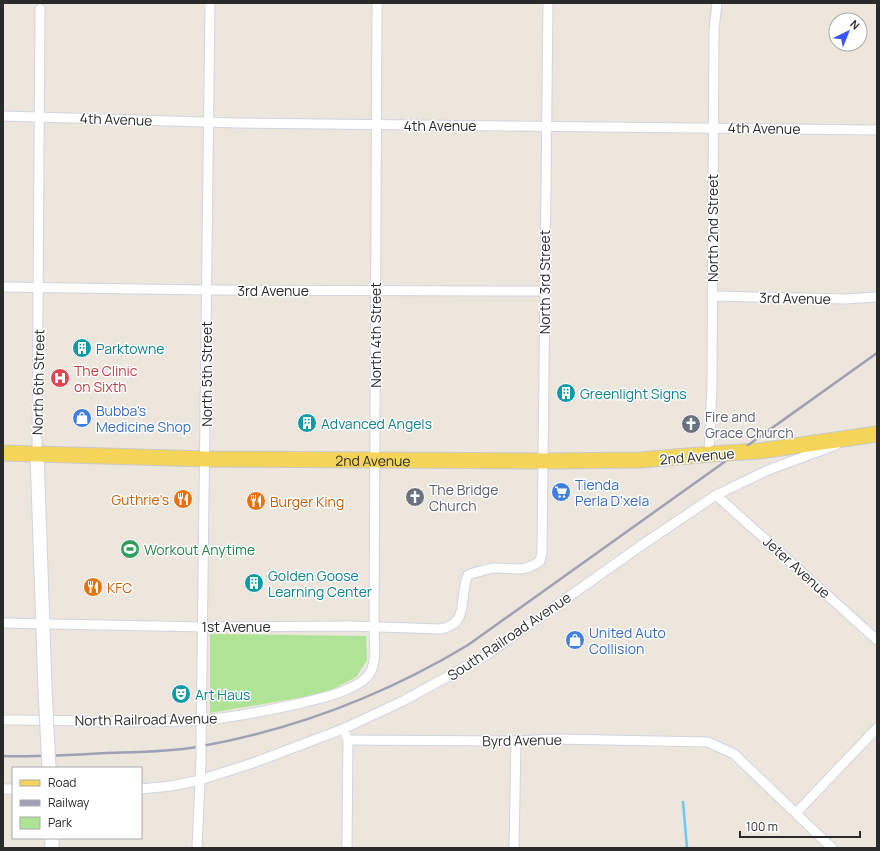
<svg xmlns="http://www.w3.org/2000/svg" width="880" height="851" font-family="Manrope,sans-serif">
<rect width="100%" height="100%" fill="#ece6dc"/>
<polygon fill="#afe497" points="210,634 366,636 367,660 356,677 326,693 210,713"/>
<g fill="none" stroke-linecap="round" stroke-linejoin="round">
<polyline stroke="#6cc9f1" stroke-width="2.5" points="683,802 687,848"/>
<defs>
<g id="street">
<polyline points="3,116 238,123 877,130"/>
<polyline points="3,287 207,290 544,291"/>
<polyline points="712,296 846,299 877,297"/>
<polyline points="37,453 40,9"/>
<polyline points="709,454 712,385 714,29 717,3"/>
<polyline points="716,495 877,640"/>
<path d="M3,623L204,627L349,626L440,629C471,624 458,597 468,575C474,573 488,569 493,568C513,567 522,574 540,561L542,553L548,3"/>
<path d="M3,720C70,719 137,725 204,720C237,717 270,710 302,703C321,698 354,691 367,677C378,666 374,642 374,627L377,3"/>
<polyline points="346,735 348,740 347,848"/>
<polyline points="348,740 516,741 556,739 708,742 734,754 832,848"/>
<polyline points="201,746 210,3"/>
<polyline points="3,789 13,789"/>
<polyline points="141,789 171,786 200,780 253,763 343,729 403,701 485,656 639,547 716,495 768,470 836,445"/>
<polyline points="796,813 877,728"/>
<polyline points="197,848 201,760"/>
<polyline points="514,848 516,741"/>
</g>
<g id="secondary">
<polyline points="37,453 45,689"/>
<polyline points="52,838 52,848"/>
</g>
<g id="primary">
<polyline points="743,452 759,451 877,434"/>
<path id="s1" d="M3,453L206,459L544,461L640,460L712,454"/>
</g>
</defs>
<use href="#street" stroke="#d1d4e3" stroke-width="11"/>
<use href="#secondary" stroke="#d1d4e3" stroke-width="15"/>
<use href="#primary" stroke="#c8c8c8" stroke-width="17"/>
<use href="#street" stroke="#fff" stroke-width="9"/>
<use href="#secondary" stroke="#fff" stroke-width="13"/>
<use href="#primary" stroke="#f4d55a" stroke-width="15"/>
<path stroke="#9ea1b5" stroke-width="2.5" d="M3,756C37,757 72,755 106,753C136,752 167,752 197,747C293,730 385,695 468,645L877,353"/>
<defs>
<polyline id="street-bridge" points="201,760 201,746"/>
<polyline id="secondary-bridge" points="45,689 49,768"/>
<polyline id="primary-bridge" points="712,454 743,452"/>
</defs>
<use href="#street-bridge" stroke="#d1d4e3" stroke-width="11" stroke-linecap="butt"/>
<use href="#secondary-bridge" stroke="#d1d4e3" stroke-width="15" stroke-linecap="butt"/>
<use href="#primary-bridge" stroke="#c8c8c8" stroke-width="17" stroke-linecap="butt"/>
<use href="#street-bridge" stroke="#fff" stroke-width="9"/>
<use href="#secondary-bridge" stroke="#fff" stroke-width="13"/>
<use href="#primary-bridge" stroke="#f4d55a" stroke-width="15"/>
</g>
<defs>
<symbol id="building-disc" viewBox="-11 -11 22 22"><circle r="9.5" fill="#0f9aa8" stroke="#fff"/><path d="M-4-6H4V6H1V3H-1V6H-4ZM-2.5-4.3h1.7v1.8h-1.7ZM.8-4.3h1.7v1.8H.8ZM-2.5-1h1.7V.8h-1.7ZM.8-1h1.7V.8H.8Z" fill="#fff"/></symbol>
<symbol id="hospital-disc" viewBox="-11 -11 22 22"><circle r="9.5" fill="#e0444e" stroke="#fff"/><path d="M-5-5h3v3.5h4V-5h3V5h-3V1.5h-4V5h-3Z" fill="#fff"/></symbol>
<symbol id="shop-disc" viewBox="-11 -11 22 22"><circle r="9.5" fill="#3f7fe0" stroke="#fff"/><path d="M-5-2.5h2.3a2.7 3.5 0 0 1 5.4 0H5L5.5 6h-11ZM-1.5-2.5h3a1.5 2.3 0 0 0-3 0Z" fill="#fff"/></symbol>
<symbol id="church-disc" viewBox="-11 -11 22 22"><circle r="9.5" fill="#6b7280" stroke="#fff"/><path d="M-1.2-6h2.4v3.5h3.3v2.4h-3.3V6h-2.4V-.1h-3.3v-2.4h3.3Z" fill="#fff"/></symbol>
<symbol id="supermarket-disc" viewBox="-11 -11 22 22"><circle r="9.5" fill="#3f7fe0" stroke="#fff"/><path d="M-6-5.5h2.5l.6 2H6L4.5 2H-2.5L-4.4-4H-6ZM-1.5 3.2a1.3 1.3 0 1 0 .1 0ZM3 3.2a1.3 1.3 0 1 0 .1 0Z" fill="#fff"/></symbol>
<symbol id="restaurant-disc" viewBox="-11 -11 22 22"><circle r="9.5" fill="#e8710a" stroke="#fff"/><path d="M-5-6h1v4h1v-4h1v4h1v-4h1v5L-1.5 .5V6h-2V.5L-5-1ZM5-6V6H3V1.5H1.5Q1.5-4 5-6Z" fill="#fff"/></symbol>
<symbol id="stadium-disc" viewBox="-11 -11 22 22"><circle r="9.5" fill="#2e9e5b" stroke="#fff"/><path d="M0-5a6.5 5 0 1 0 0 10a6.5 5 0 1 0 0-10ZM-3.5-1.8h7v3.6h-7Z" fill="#fff"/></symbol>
<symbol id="theatre-disc" viewBox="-11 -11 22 22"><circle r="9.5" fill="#0f9aa8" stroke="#fff"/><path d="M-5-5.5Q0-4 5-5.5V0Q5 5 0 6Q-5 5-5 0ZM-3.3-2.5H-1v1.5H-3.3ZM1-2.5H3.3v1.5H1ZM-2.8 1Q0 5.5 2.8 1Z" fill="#fff"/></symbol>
</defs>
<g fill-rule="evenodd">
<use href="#building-disc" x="71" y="337" width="22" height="22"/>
<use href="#hospital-disc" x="49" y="367" width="22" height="22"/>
<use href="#building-disc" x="555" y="382" width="22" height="22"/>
<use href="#shop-disc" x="71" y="407" width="22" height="22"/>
<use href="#building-disc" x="296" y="412" width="22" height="22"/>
<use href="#church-disc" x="680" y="413" width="22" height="22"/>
<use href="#supermarket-disc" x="550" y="481" width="22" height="22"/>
<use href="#church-disc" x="404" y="486" width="22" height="22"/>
<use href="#restaurant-disc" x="172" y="488" width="22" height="22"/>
<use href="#restaurant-disc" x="245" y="490" width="22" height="22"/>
<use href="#stadium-disc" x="119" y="538" width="22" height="22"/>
<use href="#building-disc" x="243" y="572" width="22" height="22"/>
<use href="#restaurant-disc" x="82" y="576" width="22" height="22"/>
<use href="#shop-disc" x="564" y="629" width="22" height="22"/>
<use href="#theatre-disc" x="170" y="683" width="22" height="22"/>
</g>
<g text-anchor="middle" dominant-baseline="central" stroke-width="3" stroke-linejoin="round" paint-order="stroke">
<g font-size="14" fill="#2a2a2a" stroke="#fff">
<text transform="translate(116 119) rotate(2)">4th Avenue</text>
<text x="440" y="125">4th Avenue</text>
<text transform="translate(764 128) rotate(1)">4th Avenue</text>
<text transform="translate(712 228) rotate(-90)">North 2nd Street</text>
<text transform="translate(544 282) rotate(-90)">North 3rd Street</text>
<text x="273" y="290">3rd Avenue</text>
<text transform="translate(795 298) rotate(1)">3rd Avenue</text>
<text transform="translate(375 335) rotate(-90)">North 4th Street</text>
<text transform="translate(206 374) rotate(-90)">North 5th Street</text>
<text transform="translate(38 382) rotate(-89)">North 6th Street</text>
<text transform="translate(697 456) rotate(-5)">2nd Avenue</text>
<text stroke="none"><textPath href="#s1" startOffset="370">2nd Avenue</textPath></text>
<text transform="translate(797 567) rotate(42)">Jeter Avenue</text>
<text x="236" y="626">1st Avenue</text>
<text transform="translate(509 636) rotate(-34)">South Railroad Avenue</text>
<text transform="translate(146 719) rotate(-1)">North Railroad Avenue</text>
<text transform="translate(522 740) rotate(-1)">Byrd Avenue</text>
</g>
<g font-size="14" fill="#0d838f" stroke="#fff" text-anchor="start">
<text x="96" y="348">Parktowne</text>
<text x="580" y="393">Greenlight Signs</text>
<text x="321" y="423">Advanced Angels</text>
<text x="268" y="575">Golden Goose<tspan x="268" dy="16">Learning Center</tspan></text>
<text x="195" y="694">Art Haus</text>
</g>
<g font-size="14" fill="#be3a42" stroke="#fff" text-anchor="start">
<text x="74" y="370">The Clinic<tspan x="74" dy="16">on Sixth</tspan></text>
</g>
<g font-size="14" fill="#366cbe" stroke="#fff" text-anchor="start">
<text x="96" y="410">Bubba's<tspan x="96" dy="16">Medicine Shop</tspan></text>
<text x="575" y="484">Tienda<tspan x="575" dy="16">Perla D'xela</tspan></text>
<text x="589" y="632">United Auto<tspan x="589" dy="16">Collision</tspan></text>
</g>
<g font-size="14" fill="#5b616d" stroke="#fff" text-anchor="start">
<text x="705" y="416">Fire and<tspan x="705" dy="16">Grace Church</tspan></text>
<text x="429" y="489">The Bridge<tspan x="429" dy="16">Church</tspan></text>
</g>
<g font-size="14" fill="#c56008" stroke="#fff" text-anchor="start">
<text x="169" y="499" text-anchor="end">Guthrie's</text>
<text x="270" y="501">Burger King</text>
<text x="107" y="587">KFC</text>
</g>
<g font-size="14" fill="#27864d" stroke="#fff" text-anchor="start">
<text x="144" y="549">Workout Anytime</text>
</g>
</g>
<rect width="880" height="851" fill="none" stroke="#2a2a2a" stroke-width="8"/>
<rect x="12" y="767" width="130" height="72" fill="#ffffff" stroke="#aaaaaa"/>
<rect x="20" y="780" width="20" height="6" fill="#f4d55a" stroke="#aaaaaa"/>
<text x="48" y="787" font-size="12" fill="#2a2a2a">Road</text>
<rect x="20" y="800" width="20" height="6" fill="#9ea1b5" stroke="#aaaaaa"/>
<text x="48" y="807" font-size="12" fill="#2a2a2a">Railway</text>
<rect x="20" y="817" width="20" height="12" fill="#afe497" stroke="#aaaaaa"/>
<text x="48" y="827" font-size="12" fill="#2a2a2a">Park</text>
<g transform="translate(848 32) rotate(43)"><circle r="19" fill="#ffffff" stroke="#aaaaaa"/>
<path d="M0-3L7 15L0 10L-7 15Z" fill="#3756fe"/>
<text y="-6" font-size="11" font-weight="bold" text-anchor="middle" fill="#2a2a2a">N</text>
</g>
<path d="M740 831v6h120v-6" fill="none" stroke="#2a2a2a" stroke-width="2"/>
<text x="746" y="831" font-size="12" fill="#2a2a2a" stroke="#ffffff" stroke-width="3" paint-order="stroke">100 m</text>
</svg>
